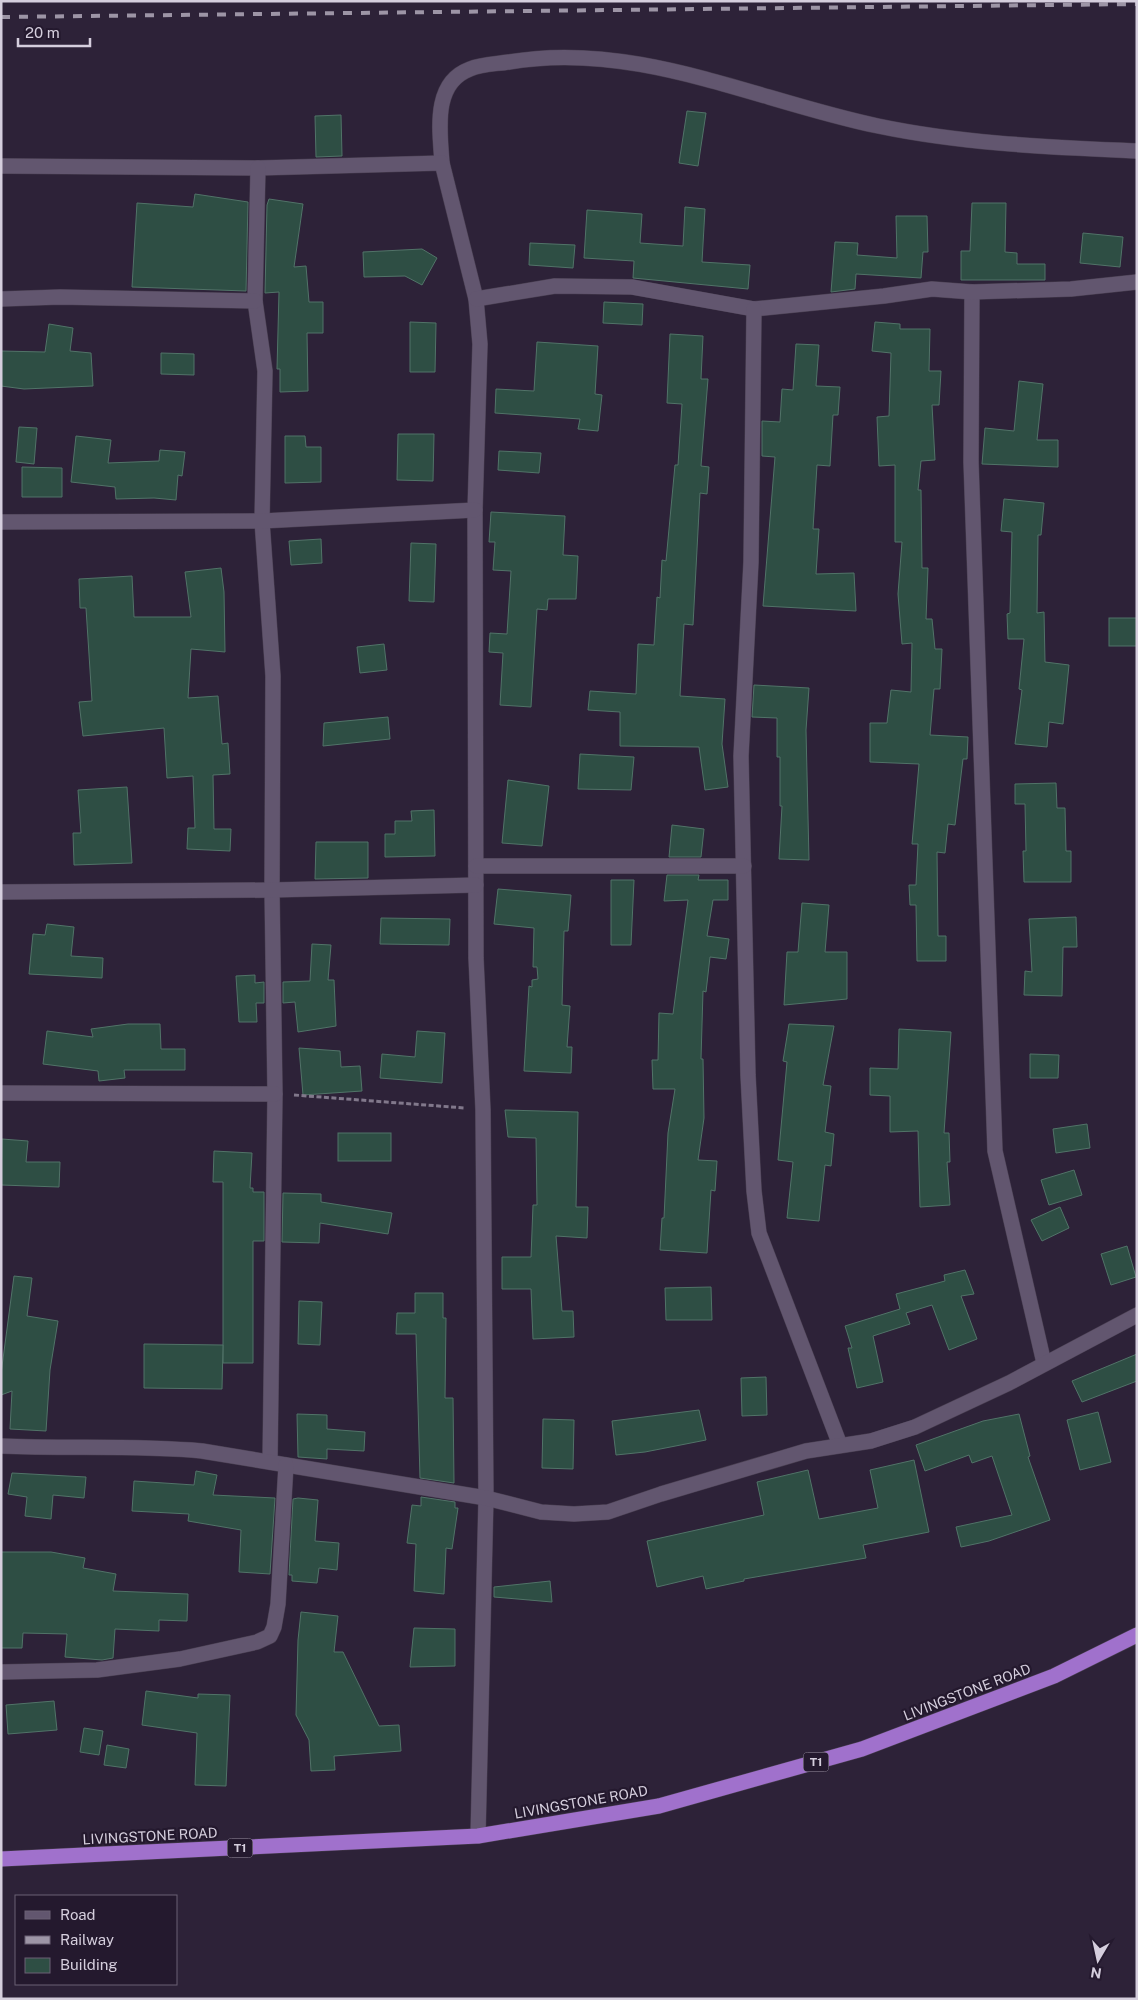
<svg xmlns="http://www.w3.org/2000/svg" width="1138" height="2000" font-family="'Public Sans',sans-serif">
<rect width="100%" height="100%" fill="#2d2238"/>
<g fill="#2e4e44" stroke="#517368">
<polygon points="687,111 706,113 698,166 679,163"/>
<polygon points="341,115 342,156 316,157 315,116"/>
<polygon points="195,194 248,202 246,291 132,287 137,203 193,207"/>
<polygon points="269,199 303,204 294,267 306,266 309,302 323,302 323,333 307,333 308,391 280,392 280,369 277,369 279,292 265,293 267,205"/>
<polygon points="972,203 1006,203 1005,252 1017,253 1017,264 1045,264 1045,280 961,280 961,251 970,251"/>
<polygon points="685,207 705,209 702,262 750,265 748,289 633,278 634,261 584,258 587,210 642,214 640,243 683,246"/>
<polygon points="896,216 927,216 928,252 923,252 921,278 856,274 855,289 831,292 835,242 858,243 857,255 897,258"/>
<polygon points="1083,233 1123,237 1120,267 1080,263"/>
<polygon points="530,243 575,245 573,268 529,265"/>
<polygon points="422,249 437,258 422,285 405,276 364,277 363,252"/>
<polygon points="604,302 643,304 642,325 603,323"/>
<polygon points="410,322 436,323 435,372 410,372"/>
<polygon points="875,322 900,324 900,329 930,329 929,371 941,371 939,405 932,405 935,460 921,461 918,490 921,490 922,568 928,568 926,619 932,619 935,649 942,649 940,689 934,689 930,735 968,737 967,759 963,759 955,825 948,824 945,853 937,852 938,936 946,936 946,961 917,961 916,905 910,905 909,885 916,885 918,844 912,844 919,764 870,762 870,723 887,723 891,690 911,692 912,643 902,644 898,594 902,542 895,542 895,465 879,466 877,417 889,416 891,353 872,351"/>
<polygon points="49,324 73,328 70,351 91,353 93,386 24,389 1,386 1,351 45,352"/>
<polygon points="670,334 703,336 701,379 708,379 701,466 709,467 707,494 700,493 693,625 684,624 680,696 725,699 722,744 728,787 705,790 699,747 620,746 620,712 588,710 590,691 636,694 638,644 654,645 657,597 660,598 662,560 666,561 675,465 678,465 682,404 667,403"/>
<polygon points="537,342 598,346 595,394 602,395 598,431 578,429 580,419 495,413 496,389 534,391"/>
<polygon points="796,344 819,345 816,386 840,387 838,415 833,415 830,466 817,465 813,529 819,529 816,574 854,573 856,611 763,606 775,457 762,456 762,421 780,422 782,389 793,390"/>
<polygon points="161,353 194,354 194,375 161,374"/>
<polygon points="1019,381 1043,384 1037,440 1058,440 1058,467 982,464 985,428 1014,431"/>
<polygon points="19,427 37,428 34,464 16,462"/>
<polygon points="398,434 434,434 433,481 397,480"/>
<polygon points="76,436 111,440 108,463 159,461 160,450 185,452 182,476 178,475 176,500 154,498 116,499 115,487 71,482"/>
<polygon points="285,436 305,436 306,447 321,447 321,482 285,483"/>
<polygon points="499,451 541,453 539,473 498,470"/>
<polygon points="22,467 62,468 62,497 22,497"/>
<polygon points="1004,499 1044,503 1041,535 1038,535 1037,613 1044,612 1045,662 1069,665 1063,724 1049,722 1047,747 1015,744 1022,690 1019,689 1024,639 1008,639 1007,614 1010,613 1012,532 1001,531"/>
<polygon points="491,512 565,516 563,555 578,556 576,599 548,599 547,610 537,609 531,707 500,705 503,653 489,652 490,633 507,634 511,571 493,570 495,542 489,542"/>
<polygon points="321,539 322,563 291,565 289,541"/>
<polygon points="411,543 436,544 434,602 409,601"/>
<polygon points="221,568 224,592 225,652 191,649 188,698 218,696 222,744 228,743 230,774 213,775 214,829 231,829 230,851 187,849 188,828 195,828 193,776 167,778 164,728 83,736 79,702 92,701 86,608 80,608 79,579 132,576 134,617 191,617 185,572"/>
<rect x="1109" y="618" width="28" height="28"/>
<polygon points="384,644 387,670 360,673 357,647"/>
<polygon points="754,685 809,688 806,730 809,860 779,859 782,806 780,806 780,757 777,757 777,718 752,717"/>
<polygon points="388,717 390,739 323,746 324,723"/>
<polygon points="580,754 634,757 631,790 578,789"/>
<polygon points="508,780 549,786 542,846 502,843"/>
<polygon points="1056,783 1057,808 1065,808 1066,851 1071,851 1071,882 1024,882 1023,851 1026,851 1025,804 1015,804 1015,784"/>
<polygon points="127,787 132,863 74,865 73,833 81,833 78,790"/>
<polygon points="434,810 435,856 385,857 385,834 395,834 395,821 412,821 411,811"/>
<polygon points="672,825 704,829 701,857 669,857"/>
<polygon points="316,842 368,842 368,878 315,879"/>
<polygon points="667,875 699,875 698,880 728,880 728,900 713,900 707,936 729,939 726,959 710,957 706,992 703,991 701,1059 703,1059 704,1118 698,1160 717,1161 715,1191 711,1190 707,1253 660,1250 662,1218 664,1218 668,1133 675,1089 653,1089 652,1060 658,1060 659,1013 673,1014 688,900 664,901"/>
<polygon points="611,880 634,880 631,945 611,945"/>
<polygon points="498,889 571,895 568,931 564,931 562,1005 570,1006 567,1047 572,1047 571,1073 524,1071 529,986 532,987 532,980 538,979 537,967 533,967 534,928 494,924"/>
<polygon points="802,903 829,905 825,952 847,952 847,999 784,1005 787,952 798,952"/>
<polygon points="1076,917 1077,947 1063,947 1062,996 1024,995 1025,971 1032,972 1029,919"/>
<polygon points="381,918 450,919 449,945 380,944"/>
<polygon points="47,924 74,927 71,956 103,958 102,978 29,974 33,934 45,935"/>
<polygon points="312,944 331,945 328,980 334,980 336,1026 298,1032 295,1002 283,1003 283,982 310,981"/>
<polygon points="255,975 255,983 264,982 264,1003 256,1003 257,1022 239,1022 236,976"/>
<polygon points="128,1024 160,1024 161,1049 185,1049 185,1070 124,1070 125,1078 99,1081 98,1071 43,1064 47,1031 93,1037 91,1029"/>
<polygon points="789,1024 834,1026 823,1085 831,1086 825,1132 834,1134 831,1166 825,1165 819,1221 787,1218 793,1162 778,1160 787,1062 783,1061"/>
<polygon points="899,1029 951,1032 944,1133 949,1133 950,1162 947,1162 950,1205 920,1207 918,1131 890,1132 890,1096 870,1095 870,1068 898,1069"/>
<polygon points="417,1031 445,1033 442,1083 380,1078 382,1054 415,1057"/>
<polygon points="299,1048 340,1051 341,1067 360,1066 362,1091 303,1095"/>
<polygon points="1030,1054 1059,1055 1058,1078 1030,1078"/>
<polygon points="505,1110 578,1112 576,1207 588,1207 587,1238 556,1236 562,1311 573,1311 574,1337 533,1339 531,1289 502,1289 502,1257 531,1257 533,1205 537,1205 536,1138 508,1137"/>
<polygon points="1087,1124 1090,1148 1056,1153 1053,1129"/>
<rect x="338" y="1133" width="53" height="28"/>
<polygon points="2,1139 28,1141 26,1162 60,1162 59,1187 1,1185"/>
<polygon points="214,1151 252,1153 250,1188 253,1188 253,1192 264,1192 264,1241 253,1241 253,1363 223,1363 223,1182 213,1182"/>
<polygon points="1074,1170 1082,1195 1049,1205 1041,1180"/>
<polygon points="283,1193 321,1194 321,1202 392,1213 388,1234 320,1223 319,1243 282,1242"/>
<polygon points="1060,1207 1069,1228 1042,1241 1031,1220"/>
<polygon points="1127,1246 1136,1277 1111,1285 1101,1254"/>
<polygon points="965,1270 974,1294 961,1296 977,1339 949,1350 932,1305 906,1313 910,1324 873,1336 883,1382 857,1388 848,1348 852,1348 845,1326 900,1309 896,1294 945,1281 944,1275"/>
<polygon points="14,1276 32,1278 27,1316 58,1321 50,1370 46,1431 10,1429 12,1391 1,1395 1,1374"/>
<polygon points="711,1287 712,1320 666,1320 665,1288"/>
<polygon points="415,1293 443,1293 443,1318 446,1318 445,1398 453,1398 454,1483 420,1478 416,1334 396,1334 397,1313 415,1313"/>
<polygon points="299,1301 322,1302 320,1345 298,1344"/>
<polygon points="144,1344 223,1345 222,1389 144,1388"/>
<polygon points="1137,1354 1137,1381 1082,1402 1072,1381"/>
<polygon points="766,1377 767,1415 742,1416 741,1378"/>
<polygon points="699,1410 706,1440 645,1452 616,1455 612,1421"/>
<polygon points="1098,1412 1111,1462 1080,1470 1067,1420"/>
<polygon points="297,1414 327,1415 327,1429 365,1432 364,1451 327,1449 327,1459 298,1457"/>
<polygon points="1019,1414 1030,1456 1028,1457 1050,1520 989,1541 961,1547 956,1527 1012,1515 992,1456 972,1463 969,1455 925,1471 916,1445 983,1421"/>
<polygon points="543,1419 574,1420 573,1469 542,1468"/>
<polygon points="914,1460 929,1532 863,1545 866,1558 744,1579 744,1581 706,1589 703,1576 657,1587 647,1541 764,1515 757,1482 808,1470 819,1519 878,1508 870,1470"/>
<polygon points="196,1471 217,1475 213,1495 275,1498 270,1574 239,1572 241,1530 188,1521 189,1514 132,1511 134,1481 194,1485"/>
<polygon points="12,1473 86,1477 84,1498 53,1495 51,1519 25,1516 27,1497 8,1494"/>
<polygon points="421,1497 455,1502 455,1508 458,1508 452,1549 446,1548 444,1594 414,1591 416,1544 407,1543 412,1505 421,1506"/>
<polygon points="298,1498 318,1500 315,1541 339,1543 337,1570 319,1568 317,1583 292,1581 292,1575 289,1575 293,1499"/>
<polygon points="1,1552 51,1552 85,1558 83,1568 116,1574 113,1591 188,1594 187,1621 159,1620 159,1631 115,1629 113,1658 102,1660 65,1657 67,1634 23,1633 22,1648 1,1648"/>
<polygon points="550,1581 552,1602 494,1597 494,1587"/>
<polygon points="301,1612 338,1616 334,1652 343,1652 379,1726 399,1725 401,1751 334,1756 335,1770 311,1771 309,1740 296,1715 298,1640"/>
<polygon points="414,1628 455,1629 455,1666 410,1667"/>
<polygon points="146,1691 198,1698 198,1694 230,1695 226,1786 195,1785 197,1733 142,1725"/>
<polygon points="54,1701 57,1730 8,1734 6,1705"/>
<polygon points="84,1728 103,1731 99,1755 80,1752"/>
<polygon points="107,1745 129,1749 126,1768 104,1765"/>
</g>
<g fill="none" stroke-linecap="round" stroke-linejoin="round">
<defs>
<g id="minor">
<path d="M442,163C440,131 432,83 470,69C481,64 496,64 509,62C635,40 757,101 878,126C964,144 1050,147 1137,151"/>
<polyline points="1,166 258,168 442,163 476,299 480,344 475,510 476,958 483,1110 486,1498 478,1836"/>
<polyline points="258,168 255,301 265,371 262,521 273,676 272,890 275,1094 270,1462"/>
<polyline points="972,292 971,462 995,1151 1044,1363"/>
<polyline points="1,299 60,297 255,301"/>
<polyline points="476,299 555,286 632,287 754,309 884,296 932,289 972,292 1071,289 1137,282"/>
<polyline points="754,309 751,562 741,756 748,1075 754,1191 759,1233 840,1445"/>
<polyline points="1,522 262,521 475,510"/>
<polyline points="476,866 744,866"/>
<polyline points="1,892 272,890 476,885"/>
<polyline points="1,1093 275,1094"/>
<path d="M1,1446C68,1449 136,1445 202,1451L486,1498L541,1512L574,1514L608,1512L661,1494L806,1451L871,1441L915,1427L1009,1383L1137,1315"/>
<polyline points="1,1672 97,1670 180,1659 257,1642 270,1636 274,1627 278,1604 286,1465"/>
</g>
<polyline id="highway" points="1,1859 478,1836 659,1806 862,1749 1054,1676 1137,1635"/>
</defs>
<use href="#minor" stroke="#483e50" stroke-width="16"/>
<use href="#highway" stroke="#483e50" stroke-width="16"/>
<polyline stroke="#81788b" stroke-width="3" stroke-dasharray="5 2.5" stroke-linecap="butt" points="294,1095 465,1108"/>
<use href="#minor" stroke="#62566f" stroke-width="15"/>
<use href="#highway" stroke="#a071cc" stroke-width="15"/>
<polyline stroke="#9d95a6" stroke-width="4" stroke-dasharray="9 9" stroke-linecap="butt" points="1,17 1137,4"/>
</g>
<g text-anchor="middle" dominant-baseline="central" stroke-width="4.5" stroke-linejoin="round" paint-order="stroke">
<g fill="#24192e" stroke="#a098a8" stroke-width="1">
<rect x="803.5" y="1752.5" width="25" height="19" rx="4"/>
<rect x="227.5" y="1838.5" width="25" height="19" rx="4"/>
</g>
<g font-size="12" font-weight="bold" fill="#d5cedd">
<text x="816" y="1762">T1</text>
<text x="240" y="1848">T1</text>
</g>
<g font-size="14" fill="#d5cedd" stroke="#24192e">
<text transform="translate(967 1692) rotate(-21)">LIVINGSTONE ROAD</text>
<text transform="translate(581 1802) rotate(-10)">LIVINGSTONE ROAD</text>
<text transform="translate(150 1836) rotate(-3)">LIVINGSTONE ROAD</text>
</g>
</g>
<rect width="1138" height="2000" fill="none" stroke="#d5cedd" stroke-width="5"/>
<rect x="15" y="1895" width="162" height="90" fill="#24192e" stroke="#6b6174"/>
<rect x="25" y="1911" width="25" height="8" fill="#62566f" stroke="#6b6174"/>
<text x="60" y="1920" font-size="15" fill="#d5cedd">Road</text>
<rect x="25" y="1936" width="25" height="8" fill="#9d95a6" stroke="#6b6174"/>
<text x="60" y="1945" font-size="15" fill="#d5cedd">Railway</text>
<rect x="25" y="1958" width="25" height="15" fill="#2e4e44" stroke="#6b6174"/>
<text x="60" y="1970" font-size="15" fill="#d5cedd">Building</text>
<g transform="translate(1098 1960) rotate(189)" stroke="#24192e" stroke-width="4" paint-order="stroke">
<path d="M0-4L9 19L0 12L-9 19Z" fill="#d5cedd"/>
<text y="-8" font-size="14" font-weight="bold" text-anchor="middle" fill="#d5cedd">N</text>
</g>
<path d="M18 38v8h72v-8" fill="none" stroke="#d5cedd" stroke-width="2.5"/>
<text x="25" y="38" font-size="15" fill="#d5cedd" stroke="#24192e" stroke-width="4" paint-order="stroke">20 m</text>
</svg>
